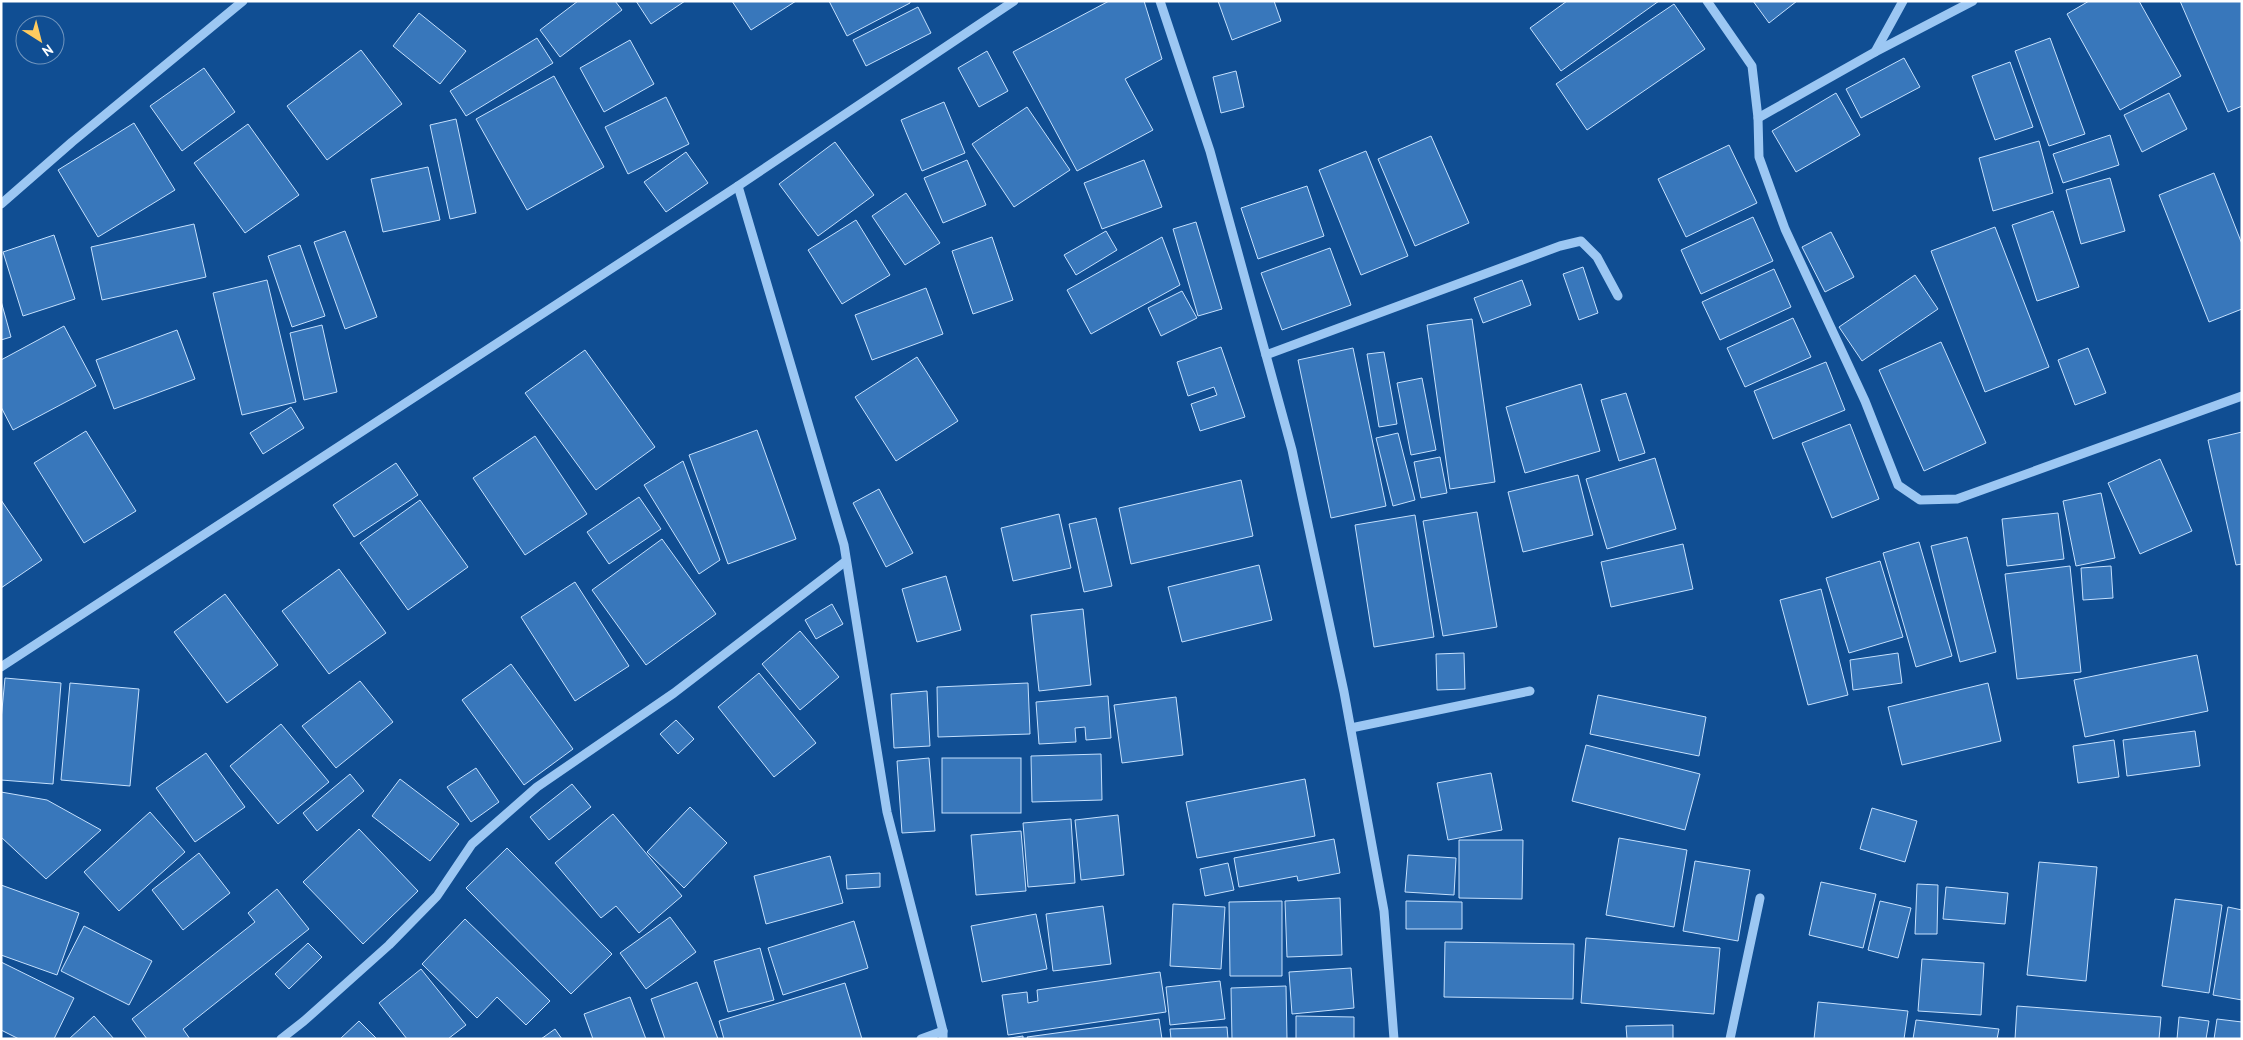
<svg xmlns="http://www.w3.org/2000/svg" width="2243" height="1040" font-family="'PT Sans',sans-serif">
<rect width="100%" height="100%" fill="#104e93"/>
<g fill="#3877bb" stroke="#c4e0fe">
<polygon points="578,1 615,1 622,10 560,57 540,30"/>
<polygon points="636,1 685,1 651,24"/>
<polygon points="732,1 796,1 751,30"/>
<polygon points="829,1 910,1 910,3 847,36"/>
<polygon points="1109,1 1144,1 1162,59 1125,79 1153,130 1077,171 1013,52"/>
<polygon points="1218,1 1274,1 1281,21 1232,40"/>
<polygon points="1567,1 1659,1 1561,71 1530,28"/>
<polygon points="1753,1 1797,1 1769,23"/>
<polygon points="2089,1 2139,1 2181,76 2120,110 2067,14"/>
<polygon points="2180,1 2242,1 2242,106 2228,112"/>
<polygon points="1674,4 1705,49 1587,130 1556,84"/>
<polygon points="918,7 931,33 866,66 853,40"/>
<polygon points="419,13 466,51 440,84 393,46"/>
<polygon points="537,38 553,63 466,116 450,91"/>
<polygon points="2050,38 2085,134 2049,146 2015,51"/>
<polygon points="630,40 654,84 604,112 580,68"/>
<polygon points="361,50 402,104 327,160 287,106"/>
<polygon points="987,51 1008,91 979,107 958,68"/>
<polygon points="1904,58 1920,87 1861,118 1846,89"/>
<polygon points="2010,62 2033,127 1995,140 1972,76"/>
<polygon points="204,68 235,112 182,151 150,106"/>
<polygon points="1236,71 1244,107 1221,113 1213,77"/>
<polygon points="554,76 604,167 527,210 476,119"/>
<polygon points="1836,93 1860,135 1796,172 1772,131"/>
<polygon points="2169,93 2187,129 2142,152 2124,115"/>
<polygon points="666,97 689,144 628,174 605,127"/>
<polygon points="944,102 965,153 922,171 901,120"/>
<polygon points="1027,107 1070,170 1014,207 972,144"/>
<polygon points="456,119 476,213 450,219 430,125"/>
<polygon points="134,123 175,190 98,237 58,170"/>
<polygon points="248,124 299,195 245,233 194,163"/>
<polygon points="2110,135 2119,165 2063,183 2053,154"/>
<polygon points="1431,136 1469,223 1415,246 1378,159"/>
<polygon points="2039,141 2053,193 1993,211 1979,158"/>
<polygon points="835,142 874,195 818,236 779,184"/>
<polygon points="1729,145 1757,203 1686,237 1658,179"/>
<polygon points="1366,151 1408,256 1361,275 1319,170"/>
<polygon points="686,152 708,183 666,212 644,182"/>
<polygon points="967,160 986,205 943,223 924,178"/>
<polygon points="1144,160 1162,207 1102,229 1084,183"/>
<polygon points="428,167 440,220 383,232 371,179"/>
<polygon points="2214,173 2242,244 2242,309 2209,322 2159,195"/>
<polygon points="2110,178 2125,231 2081,244 2066,190"/>
<polygon points="1307,186 1324,236 1258,259 1241,208"/>
<polygon points="906,193 940,243 905,265 872,216"/>
<polygon points="2053,211 2079,287 2037,301 2012,225"/>
<polygon points="1753,217 1773,261 1701,294 1681,250"/>
<polygon points="856,220 890,275 842,304 808,250"/>
<polygon points="1196,222 1222,309 1198,316 1173,229"/>
<polygon points="194,224 206,277 102,300 91,247"/>
<polygon points="1995,227 2049,367 1985,392 1931,251"/>
<polygon points="345,231 377,317 345,329 314,242"/>
<polygon points="1106,231 1117,250 1076,275 1064,255"/>
<polygon points="1831,232 1854,277 1825,292 1802,247"/>
<polygon points="54,235 75,299 23,316 3,252"/>
<polygon points="992,237 1013,300 973,314 952,251"/>
<polygon points="1162,237 1180,285 1091,334 1067,290"/>
<polygon points="300,245 325,316 292,327 268,256"/>
<polygon points="1330,248 1351,305 1282,330 1261,273"/>
<polygon points="1583,267 1598,313 1579,320 1563,274"/>
<polygon points="1774,269 1791,307 1720,340 1702,302"/>
<polygon points="1915,275 1938,309 1862,361 1839,327"/>
<polygon points="267,280 296,402 242,415 213,293"/>
<polygon points="1522,280 1531,305 1483,323 1474,298"/>
<polygon points="926,288 943,334 872,360 855,315"/>
<polygon points="1182,291 1197,318 1161,336 1148,308"/>
<polygon points="1,301 11,337 1,340"/>
<polygon points="1793,318 1811,357 1745,387 1727,348"/>
<polygon points="1472,319 1495,482 1450,489 1427,325"/>
<polygon points="322,325 337,392 304,400 290,333"/>
<polygon points="64,326 96,386 13,430 1,407 1,360"/>
<polygon points="177,330 195,379 114,409 96,360"/>
<polygon points="1941,342 1986,443 1924,471 1879,370"/>
<polygon points="1221,347 1245,417 1200,431 1191,404 1217,395 1214,387 1188,396 1177,362"/>
<polygon points="1353,348 1386,506 1331,518 1298,360"/>
<polygon points="2088,348 2106,393 2075,405 2058,360"/>
<polygon points="585,350 655,447 596,490 525,393"/>
<polygon points="1384,352 1397,424 1379,427 1367,354"/>
<polygon points="917,357 958,421 896,461 855,397"/>
<polygon points="1826,362 1845,410 1773,439 1754,391"/>
<polygon points="1422,378 1436,450 1411,455 1397,383"/>
<polygon points="1581,384 1600,451 1525,473 1506,407"/>
<polygon points="1626,393 1645,453 1619,461 1601,400"/>
<polygon points="291,407 304,428 263,454 250,433"/>
<polygon points="1850,424 1879,499 1832,518 1802,443"/>
<polygon points="757,430 796,539 728,564 689,455"/>
<polygon points="86,431 136,511 84,543 34,463"/>
<polygon points="2242,432 2242,564 2236,565 2208,440"/>
<polygon points="1398,433 1415,500 1393,506 1376,438"/>
<polygon points="535,436 587,514 525,555 473,478"/>
<polygon points="1440,457 1447,493 1421,498 1414,462"/>
<polygon points="1655,458 1676,529 1607,549 1586,479"/>
<polygon points="2160,459 2192,531 2140,554 2108,483"/>
<polygon points="683,461 720,560 699,574 644,485"/>
<polygon points="396,463 418,495 354,537 333,505"/>
<polygon points="1578,475 1593,535 1523,552 1508,492"/>
<polygon points="1241,480 1253,536 1131,564 1119,508"/>
<polygon points="879,489 913,553 886,567 853,503"/>
<polygon points="2101,493 2115,558 2076,566 2063,501"/>
<polygon points="639,497 661,529 609,564 587,532"/>
<polygon points="1,500 42,560 1,588"/>
<polygon points="420,500 468,567 408,610 360,543"/>
<polygon points="1477,512 1497,627 1443,636 1423,521"/>
<polygon points="2058,513 2064,559 2007,566 2002,519"/>
<polygon points="1059,514 1071,568 1013,581 1001,528"/>
<polygon points="1415,515 1434,637 1374,647 1355,525"/>
<polygon points="1096,518 1112,586 1084,592 1069,524"/>
<polygon points="1967,537 1996,652 1960,662 1931,546"/>
<polygon points="662,539 716,614 646,665 592,590"/>
<polygon points="1919,542 1952,656 1916,667 1883,553"/>
<polygon points="1683,544 1693,589 1611,607 1601,562"/>
<polygon points="1880,561 1903,637 1849,653 1826,578"/>
<polygon points="1259,565 1272,620 1182,642 1168,587"/>
<polygon points="2070,566 2081,672 2017,679 2005,574"/>
<polygon points="2111,566 2113,598 2083,600 2081,568"/>
<polygon points="339,569 386,633 329,674 282,611"/>
<polygon points="946,576 961,630 917,642 902,589"/>
<polygon points="575,582 629,666 575,701 521,617"/>
<polygon points="1821,589 1848,695 1808,705 1780,600"/>
<polygon points="225,594 278,665 227,703 174,632"/>
<polygon points="832,604 843,624 816,639 805,620"/>
<polygon points="1083,609 1091,685 1039,691 1031,615"/>
<polygon points="800,631 839,677 800,710 762,664"/>
<polygon points="1464,653 1465,689 1437,690 1436,654"/>
<polygon points="1898,653 1902,683 1853,690 1850,660"/>
<polygon points="2197,655 2208,711 2085,737 2074,680"/>
<polygon points="511,664 573,749 524,785 462,700"/>
<polygon points="759,673 816,743 774,777 718,707"/>
<polygon points="5,678 61,683 53,784 1,780 1,720"/>
<polygon points="360,681 393,722 336,768 302,726"/>
<polygon points="70,683 139,689 130,786 61,780"/>
<polygon points="1028,683 1030,734 938,737 937,687"/>
<polygon points="1988,683 2001,741 1902,765 1888,707"/>
<polygon points="927,691 930,746 894,748 891,694"/>
<polygon points="1598,695 1706,717 1699,756 1590,734"/>
<polygon points="1108,696 1111,738 1086,740 1085,727 1075,728 1076,742 1039,744 1036,702"/>
<polygon points="1176,697 1183,755 1122,763 1114,705"/>
<polygon points="676,720 694,739 678,754 660,734"/>
<polygon points="281,724 329,782 278,824 230,766"/>
<polygon points="2195,731 2200,766 2127,776 2123,740"/>
<polygon points="2114,740 2119,777 2078,783 2073,746"/>
<polygon points="1586,745 1700,774 1685,830 1572,801"/>
<polygon points="206,753 245,807 195,842 156,788"/>
<polygon points="1101,754 1102,800 1032,802 1031,756"/>
<polygon points="929,758 935,831 902,833 897,761"/>
<rect x="942" y="758" width="79" height="55"/>
<polygon points="476,768 499,802 471,822 447,787"/>
<polygon points="1491,773 1502,830 1448,840 1437,783"/>
<polygon points="350,774 364,791 317,831 303,813"/>
<polygon points="400,779 459,824 430,861 372,816"/>
<polygon points="1305,779 1315,836 1197,858 1186,802"/>
<polygon points="572,784 591,807 549,840 530,817"/>
<polygon points="1,792 47,800 101,830 46,879 1,837"/>
<polygon points="690,807 727,843 684,888 647,852"/>
<polygon points="1872,808 1917,821 1905,862 1860,849"/>
<polygon points="150,812 185,852 119,911 84,872"/>
<polygon points="613,814 682,896 639,933 616,906 601,918 555,863"/>
<polygon points="1118,815 1124,875 1081,880 1075,820"/>
<polygon points="1071,819 1075,883 1028,887 1023,823"/>
<polygon points="359,829 418,891 363,944 303,882"/>
<polygon points="1021,831 1026,891 976,895 971,835"/>
<polygon points="1619,838 1687,850 1674,927 1606,915"/>
<polygon points="1334,839 1340,873 1298,881 1297,876 1239,887 1234,858"/>
<polygon points="1459,840 1523,840 1522,899 1459,898"/>
<polygon points="507,848 612,954 571,994 466,888"/>
<polygon points="199,853 230,893 183,930 152,890"/>
<polygon points="1408,855 1456,858 1454,895 1405,892"/>
<polygon points="830,856 843,903 766,924 754,876"/>
<polygon points="1695,861 1750,870 1738,941 1683,931"/>
<polygon points="2039,862 2097,867 2086,981 2027,975"/>
<polygon points="1228,863 1234,890 1205,896 1200,869"/>
<polygon points="880,873 880,887 847,889 846,875"/>
<polygon points="1821,882 1876,894 1863,948 1809,935"/>
<polygon points="1917,884 1938,885 1937,934 1915,934"/>
<polygon points="1,885 79,913 57,975 1,955"/>
<polygon points="1946,887 2008,893 2005,924 1943,919"/>
<polygon points="277,889 309,929 183,1029 190,1039 147,1039 132,1019 255,922 248,913"/>
<polygon points="1340,898 1342,955 1287,957 1285,901"/>
<polygon points="2175,899 2222,905 2209,993 2162,986"/>
<polygon points="1282,901 1282,976 1230,976 1229,902"/>
<polygon points="1406,901 1462,902 1462,929 1406,929"/>
<polygon points="1880,901 1911,908 1898,958 1868,950"/>
<polygon points="1173,904 1225,907 1221,969 1170,966"/>
<polygon points="1103,906 1111,964 1053,971 1046,914"/>
<polygon points="2228,907 2242,910 2242,1000 2213,995"/>
<polygon points="1036,914 1047,969 982,982 971,926"/>
<polygon points="670,917 696,952 646,989 620,953"/>
<polygon points="465,919 550,1001 526,1025 497,997 477,1018 422,964"/>
<polygon points="854,921 868,968 783,995 768,948"/>
<polygon points="84,926 152,961 129,1005 61,971"/>
<polygon points="1586,938 1720,948 1714,1014 1581,1003"/>
<polygon points="1445,942 1574,944 1573,999 1444,997"/>
<polygon points="308,943 322,957 289,989 275,974"/>
<polygon points="760,948 774,1000 728,1012 714,961"/>
<polygon points="1922,959 1984,963 1981,1015 1918,1011"/>
<polygon points="1,962 74,998 54,1039 19,1039 1,1030"/>
<polygon points="1351,968 1354,1008 1292,1014 1289,972"/>
<polygon points="421,969 466,1025 448,1039 407,1039 379,1003"/>
<polygon points="1160,972 1166,1012 1008,1035 1002,995 1027,992 1028,1003 1038,1001 1037,990"/>
<polygon points="1220,981 1225,1019 1170,1025 1166,987"/>
<polygon points="697,982 718,1039 665,1039 651,999"/>
<polygon points="845,983 862,1039 724,1039 719,1021"/>
<polygon points="1286,986 1287,1039 1232,1039 1231,988"/>
<polygon points="630,997 646,1039 593,1039 584,1014"/>
<polygon points="1818,1002 1908,1011 1904,1039 1814,1039"/>
<polygon points="2017,1006 2161,1017 2159,1039 2015,1039"/>
<polygon points="94,1016 114,1039 69,1039"/>
<polygon points="1296,1016 1354,1017 1354,1039 1296,1039"/>
<polygon points="2179,1017 2209,1021 2206,1039 2177,1039"/>
<polygon points="1159,1019 1162,1039 1028,1039 1027,1037"/>
<polygon points="2217,1019 2242,1022 2242,1039 2214,1039"/>
<polygon points="1916,1020 1999,1029 1997,1039 1913,1039"/>
<polygon points="359,1021 377,1039 340,1039"/>
<polygon points="1673,1025 1673,1039 1627,1039 1626,1026"/>
<polygon points="1227,1027 1228,1039 1171,1039 1170,1029"/>
<polygon points="555,1029 562,1039 541,1039"/>
<polygon points="1023,1036 1023,1039 1004,1039"/>
</g>
<g fill="none" stroke-linecap="round" stroke-linejoin="round">
<g stroke="#9cc7f3" stroke-width="9">
<polyline points="1160,1 1210,151 1292,450 1344,692 1384,911 1394,1039"/>
<polyline points="1707,1 1752,66 1758,118 1759,157 1785,229 1865,401 1898,485 1920,500 1957,499 2242,396"/>
<polyline points="1875,52 1903,1"/>
<polyline points="1758,118 1875,52 1973,1"/>
<polyline points="738,186 844,545 887,812 943,1031 943,1039"/>
<polyline points="1,204 72,142 243,1"/>
<polyline points="1266,355 1560,246 1581,241 1597,257 1618,296"/>
<polyline points="1,667 738,186 1014,1"/>
<polyline points="1351,728 1530,691"/>
<polyline points="281,1039 304,1021 389,945 437,896 472,844 537,787 674,693 846,561"/>
<polyline points="921,1039 943,1031"/>
<polyline points="1730,1039 1760,898"/>
</g>
</g>
<rect width="2243" height="1040" fill="none" stroke="#ffffff" stroke-width="5"/>
<g transform="translate(40 40) rotate(144)"><circle r="24" fill="#104e93" stroke="#7095be"/>
<path d="M0-4L9 19L0 12L-9 19Z" fill="#ffcb5f"/>
<text y="-8" font-size="14" font-weight="bold" text-anchor="middle" fill="#ffffff">N</text>
</g>
</svg>
